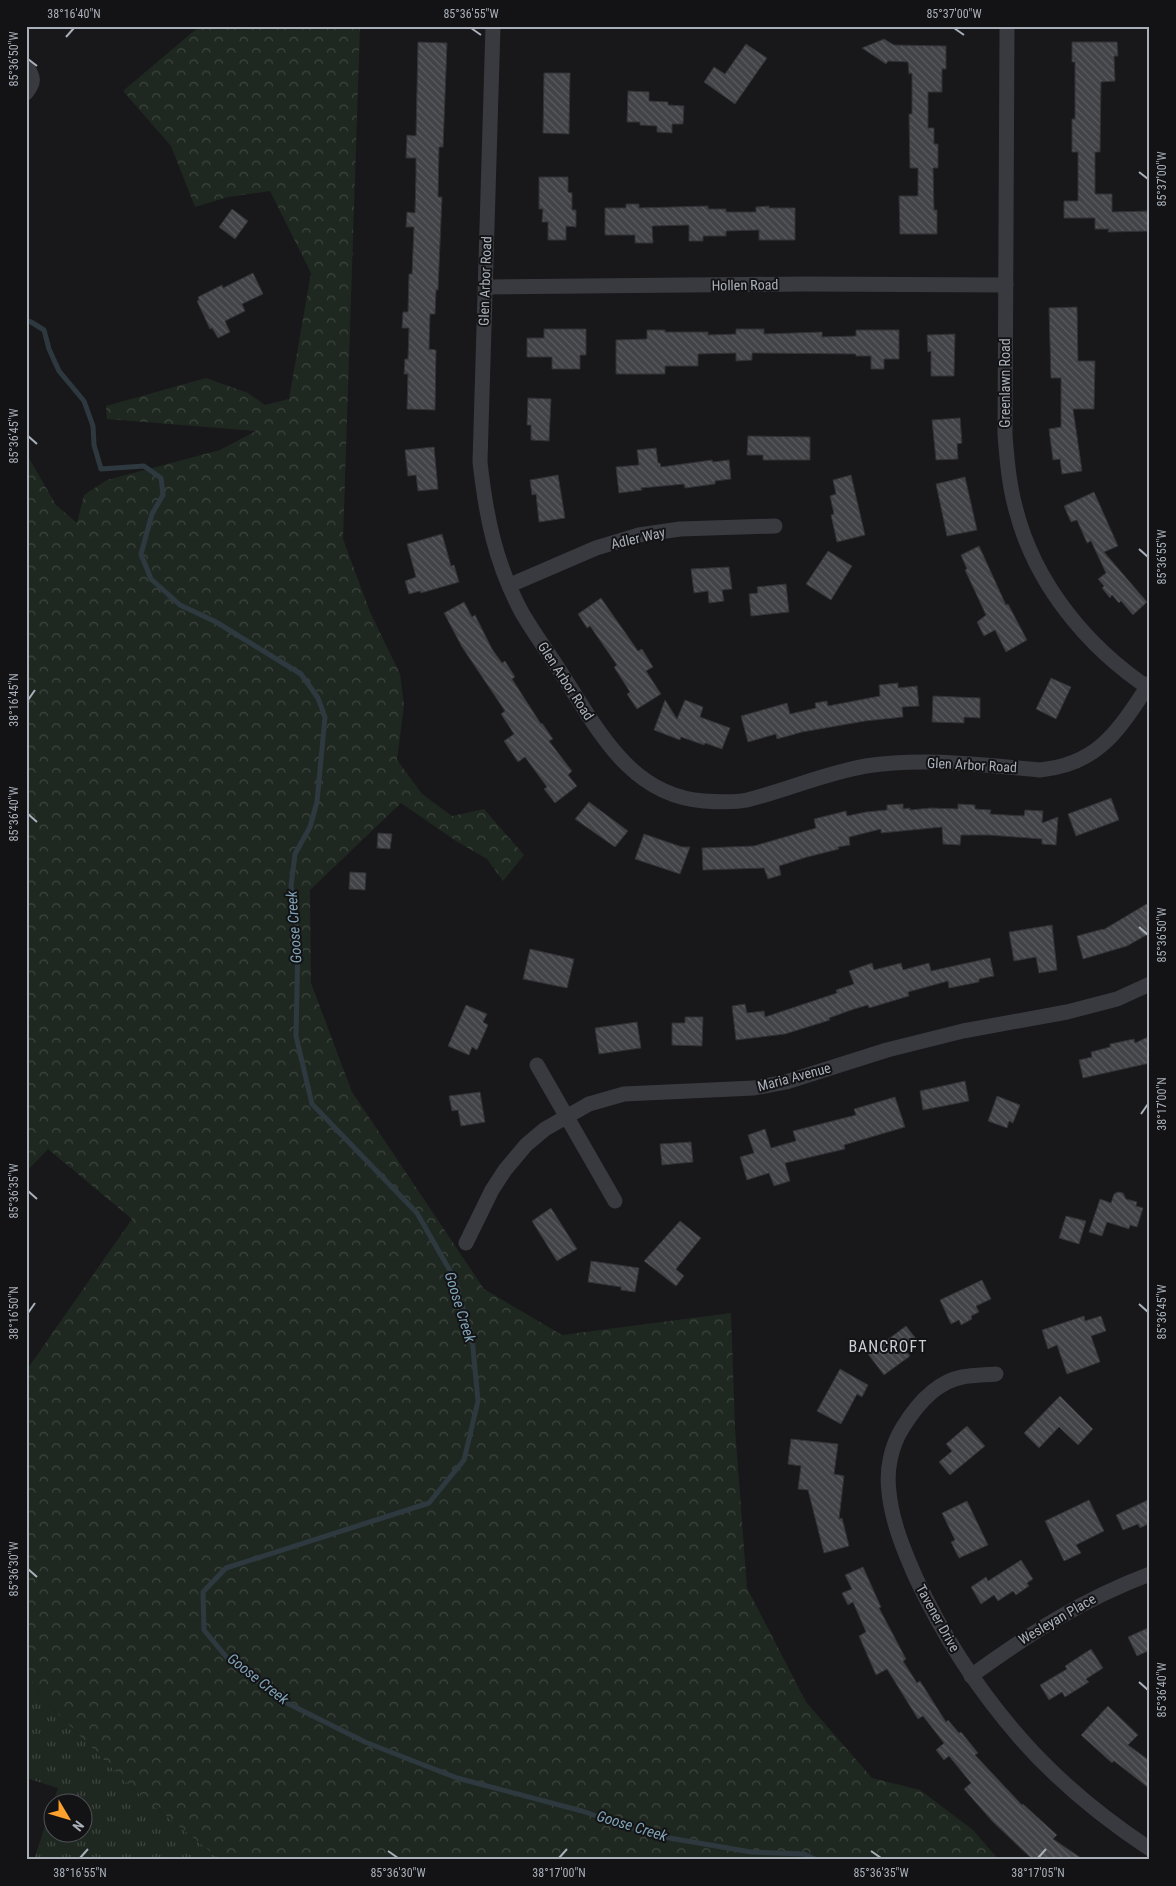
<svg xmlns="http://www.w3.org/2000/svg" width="1176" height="1886" font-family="'Roboto Condensed',sans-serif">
<defs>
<pattern id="grass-tufts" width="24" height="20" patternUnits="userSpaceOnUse" patternTransform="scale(1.25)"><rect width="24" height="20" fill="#1f2820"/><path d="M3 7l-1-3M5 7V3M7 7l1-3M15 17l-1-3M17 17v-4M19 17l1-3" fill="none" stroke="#3d453e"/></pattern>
<pattern id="forest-crowns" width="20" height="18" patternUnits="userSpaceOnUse" patternTransform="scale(1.25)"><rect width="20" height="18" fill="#1f2820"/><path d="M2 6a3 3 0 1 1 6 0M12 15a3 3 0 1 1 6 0" fill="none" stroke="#3d453e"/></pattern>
<pattern id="building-back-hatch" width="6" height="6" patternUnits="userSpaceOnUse" patternTransform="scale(1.25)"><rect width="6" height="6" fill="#424347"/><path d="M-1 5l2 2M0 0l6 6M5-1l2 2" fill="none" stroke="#5a5c5f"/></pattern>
</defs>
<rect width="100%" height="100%" fill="#18181a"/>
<polygon fill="url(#grass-tufts)" points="26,1670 41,1697 135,1791 221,1860 34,1860 52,1804 52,1834 82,1834 82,1804 53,1803 58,1788 26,1778"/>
<polygon fill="url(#forest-crowns)" points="203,26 360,26 343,539 370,612 400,674 404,705 397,760 422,794 452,816 484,809 524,855 503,881 487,859 456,841 401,803 310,890 311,983 352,1092 484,1289 562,1335 731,1313 735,1428 747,1588 806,1702 872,1778 920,1790 973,1830 999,1860 221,1860 135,1791 41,1697 26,1670 26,1371 132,1219 48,1149 26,1172 26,453 56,505 77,523 84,495 107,480 220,450 256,431 107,419 106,406 206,378 248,393 265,405 289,399 311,273 270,191 228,197 195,207 171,146 123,91 195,30"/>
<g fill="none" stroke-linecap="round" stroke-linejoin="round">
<polyline stroke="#2d393f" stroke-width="5" points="26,321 31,322 44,330 49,349 59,371 84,401 93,426 94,445 101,469 144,466 161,478 163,495 152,514 141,554 151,579 180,605 216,622 301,674 318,698 325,717 317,802 310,827 295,854 291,886 298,939 296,1036 312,1104 417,1213 453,1276 472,1337 478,1401 464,1460 429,1503 226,1568 203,1592 204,1630 228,1659 285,1702 365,1742 457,1778 582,1811 652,1835 751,1852 804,1854 817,1860"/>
</g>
<g fill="url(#building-back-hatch)" stroke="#323236">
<polygon points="884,39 894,45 946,46 946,69 942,69 942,92 928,92 928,128 934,128 934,144 938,144 938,168 933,168 934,210 937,210 937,234 900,234 899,196 918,196 918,168 910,168 909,114 912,114 912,73 909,74 908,62 888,61 886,64 862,48"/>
<polygon points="418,42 447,43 443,147 439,147 438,197 442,197 438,290 436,290 435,314 430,314 429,349 436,350 435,410 407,409 408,374 404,374 405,359 408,359 409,328 402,328 403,312 408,312 409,274 412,274 414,227 406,227 407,212 415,213 416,174 416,158 406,158 407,135 416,136"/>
<polygon points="1072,42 1117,42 1118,56 1114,56 1115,81 1101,82 1100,152 1095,152 1095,194 1112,194 1112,212 1150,211 1150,231 1108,232 1109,229 1095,229 1095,218 1064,218 1064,201 1078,201 1078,152 1072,152 1072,119 1075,119 1075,62 1072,62"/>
<polygon points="746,44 767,58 735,104 704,82 714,67 725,74"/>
<polygon points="544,73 570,73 569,134 543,133"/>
<polygon points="628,91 649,92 649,101 668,102 668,105 684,106 683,124 672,124 672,133 657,132 657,126 640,125 640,122 627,122"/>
<polygon points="539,177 568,177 568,192 572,193 572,210 576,210 576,227 566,226 566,240 548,240 548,222 542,222 543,209 539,209"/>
<polygon points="626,204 639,204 639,208 708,206 708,209 726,209 726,212 756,212 756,207 769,206 769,208 795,208 795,240 759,240 759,230 726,231 726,236 703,236 703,241 689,241 689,225 652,226 653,243 635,243 635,235 605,235 605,208 626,208"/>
<polygon points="232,209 248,221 235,239 219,227"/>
<polygon points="253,273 263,294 242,304 245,311 225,321 230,332 218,338 212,328 210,329 197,301 199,300 198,297 222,285 223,288"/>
<polygon points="1077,307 1078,361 1095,361 1094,409 1073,409 1082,471 1062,474 1060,459 1053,460 1049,429 1061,427 1061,378 1051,378 1049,308"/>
<polygon points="544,329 586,329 586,355 580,355 580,369 552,369 552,357 527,357 527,338 544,338"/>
<polygon points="736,329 764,329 764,334 822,332 822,337 856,336 856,330 899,330 899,359 884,359 884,369 871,369 871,356 856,356 856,354 752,353 752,360 736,361 736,353 698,354 698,366 665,366 665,374 616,374 616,340 647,339 647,330 665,330 665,332 708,332 708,335 736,334"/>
<polygon points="955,334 954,376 931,376 931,351 928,352 927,335"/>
<polygon points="528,398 551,399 549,441 531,440 531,425 527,425"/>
<polygon points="960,418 962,443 957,444 958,459 936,460 932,420"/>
<polygon points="748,436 810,437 810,460 763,460 763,455 747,455"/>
<polygon points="434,447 438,489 418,491 416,475 408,476 405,450"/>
<polygon points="656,448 658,463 660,463 661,467 712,460 713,462 729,460 731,479 715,481 715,484 685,488 684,484 641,488 642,490 619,493 616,467 639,465 637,450"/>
<polygon points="558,475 565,518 539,522 536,494 532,495 530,480"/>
<polygon points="851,475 865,535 837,542 831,515 834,514 830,496 836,494 833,480"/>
<polygon points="965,477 977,530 947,536 936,484"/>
<polygon points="1094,492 1118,546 1104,552 1147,602 1133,615 1121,601 1119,603 1112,595 1110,598 1102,588 1104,586 1098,579 1106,573 1091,541 1087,543 1077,520 1071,522 1064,506"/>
<polygon points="442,534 451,566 454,565 459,582 421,593 420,591 409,594 405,581 416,577 407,544"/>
<polygon points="979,546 1006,605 1008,604 1027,640 1006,652 995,630 984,636 977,622 986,615 965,570 967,569 961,555"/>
<polygon points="828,551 852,566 831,600 806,584"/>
<polygon points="729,567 732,589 722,590 724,601 709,603 708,591 694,593 691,569"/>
<polygon points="786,584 789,612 751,616 749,594 758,593 757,587"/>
<polygon points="601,598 638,651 642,649 653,667 646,671 661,694 637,709 627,694 630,692 614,667 617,665 590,626 587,628 578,614"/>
<polygon points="464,602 472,617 475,615 492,649 502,663 505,661 515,677 512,679 541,724 542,723 553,739 549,741 572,771 568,775 577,786 555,803 544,789 547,787 525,757 518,762 504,741 514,734 501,714 505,711 462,647 444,613"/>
<polygon points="1051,678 1071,687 1056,719 1036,709"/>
<polygon points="898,683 898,688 917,686 919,706 902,707 903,717 865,721 802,732 777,739 776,734 748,742 741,716 787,703 790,714 816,708 815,703 827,701 828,706 880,696 879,685"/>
<polygon points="933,696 980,698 980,718 964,717 964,723 932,722"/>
<polygon points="665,700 677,719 685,700 703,707 700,717 730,728 722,749 705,743 704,745 681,737 680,740 654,730"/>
<polygon points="1111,798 1119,820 1076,836 1068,814"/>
<polygon points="589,802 628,831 615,847 575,819"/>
<polygon points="903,804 903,809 910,808 910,810 931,808 958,809 958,804 975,805 975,809 991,810 990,814 1024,816 1025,810 1043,811 1042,823 1058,817 1056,845 1042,844 1042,839 989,835 961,835 960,845 943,844 942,827 881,833 881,829 849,837 850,845 838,847 839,849 807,857 779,866 781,875 768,879 764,868 703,870 702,848 754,846 816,828 814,819 846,811 847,816 866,812 887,810 887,805"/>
<polygon points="378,833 392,834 390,849 377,848"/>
<polygon points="644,834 682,847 690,847 680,874 635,859"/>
<polygon points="350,872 366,873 365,890 349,889"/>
<polygon points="1150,902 1150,933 1127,946 1083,959 1077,936 1103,929 1103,930"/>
<polygon points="1052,925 1057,970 1039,973 1036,957 1014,961 1009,932"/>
<polygon points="530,949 574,959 567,988 523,979"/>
<polygon points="990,958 994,976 979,979 979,982 949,988 948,981 908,992 909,996 869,1008 868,1005 854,1009 829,1018 830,1020 785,1034 736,1040 732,1006 745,1004 747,1013 764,1011 765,1017 837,993 836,990 854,984 849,971 872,963 874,970 901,963 903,970 929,963 931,971"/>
<polygon points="466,1005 487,1014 483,1022 488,1025 477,1050 472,1047 469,1055 448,1046"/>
<polygon points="685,1017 703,1017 702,1046 672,1045 672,1023 685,1023"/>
<polygon points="637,1022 641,1048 599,1054 595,1028"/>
<polygon points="1150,1036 1150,1063 1083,1078 1079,1060 1092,1057 1091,1052 1110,1047 1110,1044 1134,1039 1135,1043"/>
<polygon points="965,1081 969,1101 923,1110 920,1091"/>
<polygon points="480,1092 485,1122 461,1126 458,1110 452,1111 449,1096"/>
<polygon points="997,1096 1020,1105 1013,1123 1009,1121 1007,1128 988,1121"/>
<polygon points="895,1097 905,1127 844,1145 845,1149 785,1163 790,1181 774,1186 769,1173 747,1180 740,1157 754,1153 748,1135 765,1129 771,1148 796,1141 793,1131 856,1115 854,1109"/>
<polygon points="691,1142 693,1162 662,1165 660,1144"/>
<polygon points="1118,1192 1123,1193 1126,1199 1137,1202 1136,1206 1143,1208 1137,1227 1130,1225 1129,1229 1107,1222 1102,1236 1089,1232 1100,1199 1111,1203 1114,1194"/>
<polygon points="551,1208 577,1249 557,1261 532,1221"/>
<polygon points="1066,1216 1086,1221 1079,1244 1059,1238"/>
<polygon points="680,1221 701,1238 676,1269 684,1276 676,1286 644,1261"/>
<polygon points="591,1261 639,1268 635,1292 621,1290 621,1287 588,1282"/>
<polygon points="982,1280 991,1299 976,1306 979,1312 971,1316 972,1319 961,1325 959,1320 951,1324 940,1300"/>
<polygon points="1084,1316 1085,1321 1101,1316 1106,1331 1091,1336 1100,1362 1067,1374 1057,1345 1048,1349 1042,1330"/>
<polygon points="906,1326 917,1340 905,1349 910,1356 884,1375 868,1354"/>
<polygon points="840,1369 868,1385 862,1397 857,1394 841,1424 817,1411"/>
<polygon points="1060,1396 1093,1429 1078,1445 1059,1427 1039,1448 1024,1433"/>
<polygon points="967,1426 985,1446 950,1475 939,1462 952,1451 946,1444"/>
<polygon points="791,1439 838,1444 834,1474 844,1476 839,1519 842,1518 849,1546 824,1553 808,1490 798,1489 801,1466 788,1464"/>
<polygon points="1150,1499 1150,1523 1140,1528 1138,1524 1123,1530 1116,1515"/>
<polygon points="1089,1500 1104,1531 1076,1545 1081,1553 1064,1561 1045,1521"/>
<polygon points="967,1501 988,1545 959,1558 951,1542 955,1540 942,1513"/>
<polygon points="1021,1560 1033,1579 1027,1583 1029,1586 1016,1595 1013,1591 998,1601 994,1595 981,1604 971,1587 986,1577 988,1581"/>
<polygon points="863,1567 881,1607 879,1608 906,1659 903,1661 917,1683 920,1681 946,1722 948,1720 959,1733 961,1732 978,1753 975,1755 1022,1805 1023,1804 1057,1835 1053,1839 1084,1860 1033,1860 992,1821 964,1789 971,1783 949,1756 944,1760 936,1750 944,1743 923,1716 918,1719 887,1669 876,1675 859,1636 866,1632 853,1602 848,1605 842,1593 852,1589 845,1575"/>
<polygon points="1150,1627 1150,1650 1137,1656 1128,1637"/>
<polygon points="1091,1649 1103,1668 1086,1679 1089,1682 1065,1697 1062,1692 1049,1700 1040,1685 1067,1669 1065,1666"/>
<polygon points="1108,1706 1138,1735 1128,1745 1150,1761 1150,1789 1114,1761 1112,1763 1081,1735"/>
</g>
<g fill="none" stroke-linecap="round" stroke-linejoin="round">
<g stroke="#383a3f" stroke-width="15">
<path d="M493,26L480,462C486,516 495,562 521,611C534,634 551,656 565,679C600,733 632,796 704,801C718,802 733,803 747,800C787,790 825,773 866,766C924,757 982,765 1040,770C1100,764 1119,729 1150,683"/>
<path d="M1007,26L1005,435C1007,460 1009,485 1016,510C1035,584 1087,647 1150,689"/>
<path d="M26,66C34,77 35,82 26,93"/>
<polyline points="485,287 803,284 1006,285"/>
<polyline points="510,585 596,548 639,535 680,529 775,526"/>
<polyline points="537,1065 615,1201"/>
<polyline points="466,1243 492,1190 505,1170 526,1145 545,1129 589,1104 624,1094 754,1088 786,1082 887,1050 963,1031 1067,1012 1117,999 1150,984"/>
<path d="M996,1374C985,1375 973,1375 962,1377C936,1382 916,1406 903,1427C891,1446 886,1470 889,1492C892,1522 904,1551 916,1578C943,1636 979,1691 1021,1739C1058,1781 1103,1818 1150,1849"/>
<path d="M971,1676C1029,1634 1083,1599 1150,1574"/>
</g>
</g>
<path fill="none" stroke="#a9b0ba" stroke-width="2" d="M471,28L481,35M954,28L964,35M66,37L74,28M28,59L37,66M1139,172L1148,179M28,436L37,444M1139,549L1148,557M28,700L35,690M28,814L37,822M1139,927L1148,935M1141,1114L1148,1104M28,1191L37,1199M1139,1304L1148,1312M28,1313L35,1303M28,1569L37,1577M1139,1682L1148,1690M388,1851L398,1858M871,1851L881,1858M80,1858L88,1849M559,1858L567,1849M1038,1858L1046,1849"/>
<g text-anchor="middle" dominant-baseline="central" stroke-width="4" stroke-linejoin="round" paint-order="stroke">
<g font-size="14" fill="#a9b0ba" stroke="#131315">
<text transform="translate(485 281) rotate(-88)">Glen Arbor Road</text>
<text transform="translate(745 285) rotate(-1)">Hollen Road</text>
<text transform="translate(1005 383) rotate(-90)">Greenlawn Road</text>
<text transform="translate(638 538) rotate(-13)">Adler Way</text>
<text transform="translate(566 681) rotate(57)">Glen Arbor Road</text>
<text transform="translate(972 765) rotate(3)">Glen Arbor Road</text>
<text transform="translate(794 1077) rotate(-15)">Maria Avenue</text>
<text transform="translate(938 1618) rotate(61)">Tavener Drive</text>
<text transform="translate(1057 1619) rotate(-30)">Wesleyan Place</text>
</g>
<g font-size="15" font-style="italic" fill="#7fa3b7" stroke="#131315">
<text transform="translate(294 927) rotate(-94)">Goose Creek</text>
<text transform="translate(460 1307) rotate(73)">Goose Creek</text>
<text transform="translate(258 1679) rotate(38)">Goose Creek</text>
<text transform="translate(632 1826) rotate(17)">Goose Creek</text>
</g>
<g font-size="16" letter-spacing="1" fill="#cacfd6" stroke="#131315">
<text x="888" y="1346">BANCROFT</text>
</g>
</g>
<rect width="1176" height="1886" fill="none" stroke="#131315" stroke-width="55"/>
<g transform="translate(68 1818) rotate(128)"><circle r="24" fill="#131315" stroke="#4f5257"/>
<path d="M0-4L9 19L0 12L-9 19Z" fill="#fca02e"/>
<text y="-8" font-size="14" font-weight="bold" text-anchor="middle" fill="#a9b0ba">N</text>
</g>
<rect x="28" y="28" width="1120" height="1830" fill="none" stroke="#a9b0ba" stroke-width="2"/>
<g font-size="12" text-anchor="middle" fill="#a9b0ba">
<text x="74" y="18">38°16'40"N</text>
<text x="471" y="18">85°36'55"W</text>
<text x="954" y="18">85°37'00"W</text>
<text transform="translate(14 59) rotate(-90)" y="4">85°36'50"W</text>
<text transform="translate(1162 179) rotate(-90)" y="4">85°37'00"W</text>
<text transform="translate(14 436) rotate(-90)" y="4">85°36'45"W</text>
<text transform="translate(1162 557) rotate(-90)" y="4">85°36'55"W</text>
<text transform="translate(14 700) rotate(-90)" y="4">38°16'45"N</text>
<text transform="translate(14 814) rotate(-90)" y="4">85°36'40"W</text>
<text transform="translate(1162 935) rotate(-90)" y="4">85°36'50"W</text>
<text transform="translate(1162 1104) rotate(-90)" y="4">38°17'00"N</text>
<text transform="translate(14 1191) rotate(-90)" y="4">85°36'35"W</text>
<text transform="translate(1162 1312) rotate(-90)" y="4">85°36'45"W</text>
<text transform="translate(14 1313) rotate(-90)" y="4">38°16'50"N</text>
<text transform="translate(14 1569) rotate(-90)" y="4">85°36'30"W</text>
<text transform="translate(1162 1690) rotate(-90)" y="4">85°36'40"W</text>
<text x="80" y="1877">38°16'55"N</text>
<text x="398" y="1877">85°36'30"W</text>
<text x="559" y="1877">38°17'00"N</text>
<text x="881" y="1877">85°36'35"W</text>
<text x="1038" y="1877">38°17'05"N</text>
</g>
</svg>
